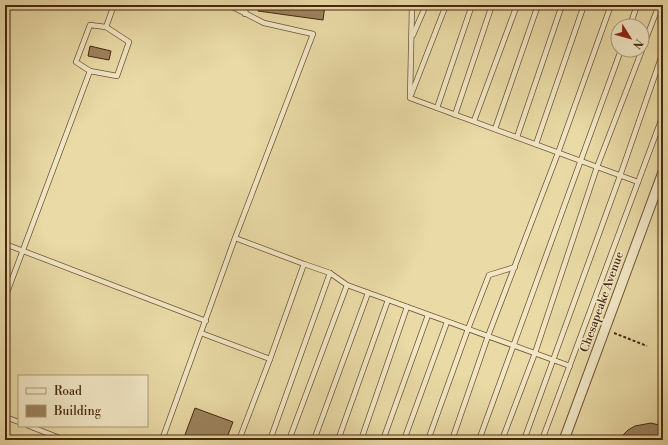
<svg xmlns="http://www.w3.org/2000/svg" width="668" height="445" font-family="'Libre Bodoni',serif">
<rect width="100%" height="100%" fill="#e9daa6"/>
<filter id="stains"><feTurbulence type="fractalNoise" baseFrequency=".005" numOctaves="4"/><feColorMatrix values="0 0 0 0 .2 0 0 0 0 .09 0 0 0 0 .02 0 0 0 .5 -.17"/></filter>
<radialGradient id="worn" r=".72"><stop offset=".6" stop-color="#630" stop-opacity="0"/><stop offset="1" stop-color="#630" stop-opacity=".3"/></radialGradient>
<g fill="#9b845e" stroke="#472710">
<polygon points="259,5 325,5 323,20 258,11"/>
<polygon points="90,46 111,51 109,60 88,56"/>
<polygon points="195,408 233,422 226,440 183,440"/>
<polygon points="651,423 663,426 663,440 618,440 628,430 635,426"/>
</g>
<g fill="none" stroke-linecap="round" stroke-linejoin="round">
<defs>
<g id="lane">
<polyline points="412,5 410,98 638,182"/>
<polyline points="245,14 246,5"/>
<polyline points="630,26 637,5"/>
<polyline points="413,35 426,5"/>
<polyline points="642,49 659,5"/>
<polyline points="90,71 76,62 90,25 106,27"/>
<polyline points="411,95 446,5"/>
<polyline points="437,108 472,5"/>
<polyline points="455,115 492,5"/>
<polyline points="474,121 517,5"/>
<polyline points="495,129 538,5"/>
<polyline points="517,137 562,5"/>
<polyline points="536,144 584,5"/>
<polyline points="235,238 304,264"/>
<polyline points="5,244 206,321"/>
<polyline points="5,298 90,71 117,76 129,42 106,27 114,5"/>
<polyline points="201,333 270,359"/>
<polyline points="5,417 19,422"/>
<polyline points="29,426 65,440"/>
<polyline points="162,440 235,238 313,34 264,23 229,5"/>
<polyline points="239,440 270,359 304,264 330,273 347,285 570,366"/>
<polyline points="270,440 330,273"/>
<polyline points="289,440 347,285"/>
<polyline points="314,440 368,293"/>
<polyline points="338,440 388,300"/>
<polyline points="361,440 407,307"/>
<polyline points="383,440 428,315"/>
<polyline points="404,440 447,322"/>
<polyline points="428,440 468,329 489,275 515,267"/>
<polyline points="452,440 488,336 558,153 611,5"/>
<polyline points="479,440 621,50"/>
<polyline points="502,440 535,353 597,167 642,50"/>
<polyline points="524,440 620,176 663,52"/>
<polyline points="542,440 663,115"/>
</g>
<polyline id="street" points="564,440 663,172"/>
</defs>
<use href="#lane" stroke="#705436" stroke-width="6"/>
<use href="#street" stroke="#705436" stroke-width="11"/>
<polyline stroke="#472710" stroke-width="2" stroke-dasharray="3 2" stroke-linecap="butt" points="614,333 647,346"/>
<use href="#lane" stroke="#f1e7c5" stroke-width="4.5"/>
<use href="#street" stroke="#f1e7c5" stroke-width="9"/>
</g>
<g text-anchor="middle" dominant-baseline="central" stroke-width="3" stroke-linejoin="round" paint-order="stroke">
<g font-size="12" fill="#472710" stroke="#f1e7c5">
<text transform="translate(602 302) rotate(-70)">Chesapeake Avenue</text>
</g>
</g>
<rect width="668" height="445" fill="none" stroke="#e9daa6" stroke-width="20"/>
<rect x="6" y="6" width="656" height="433" fill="none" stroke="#472710" stroke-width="2"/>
<rect x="10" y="10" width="648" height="425" fill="none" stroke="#472710"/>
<rect x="18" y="375" width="130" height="52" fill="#f1e7c5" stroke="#ad9a7d"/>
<rect x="26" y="388" width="20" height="6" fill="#f1e7c5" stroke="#ad9a7d"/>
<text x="54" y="395" font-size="12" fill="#472710">Road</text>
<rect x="26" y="405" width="20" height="12" fill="#9b845e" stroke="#ad9a7d"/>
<text x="54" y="415" font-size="12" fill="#472710">Building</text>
<g transform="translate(630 38) rotate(127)"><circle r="19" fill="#f1e7c5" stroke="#ad9a7d"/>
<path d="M0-3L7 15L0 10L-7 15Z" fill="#8f2418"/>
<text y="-6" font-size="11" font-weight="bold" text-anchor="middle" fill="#472710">N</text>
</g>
<rect width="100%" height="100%" filter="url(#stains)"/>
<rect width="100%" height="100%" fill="url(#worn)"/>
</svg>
